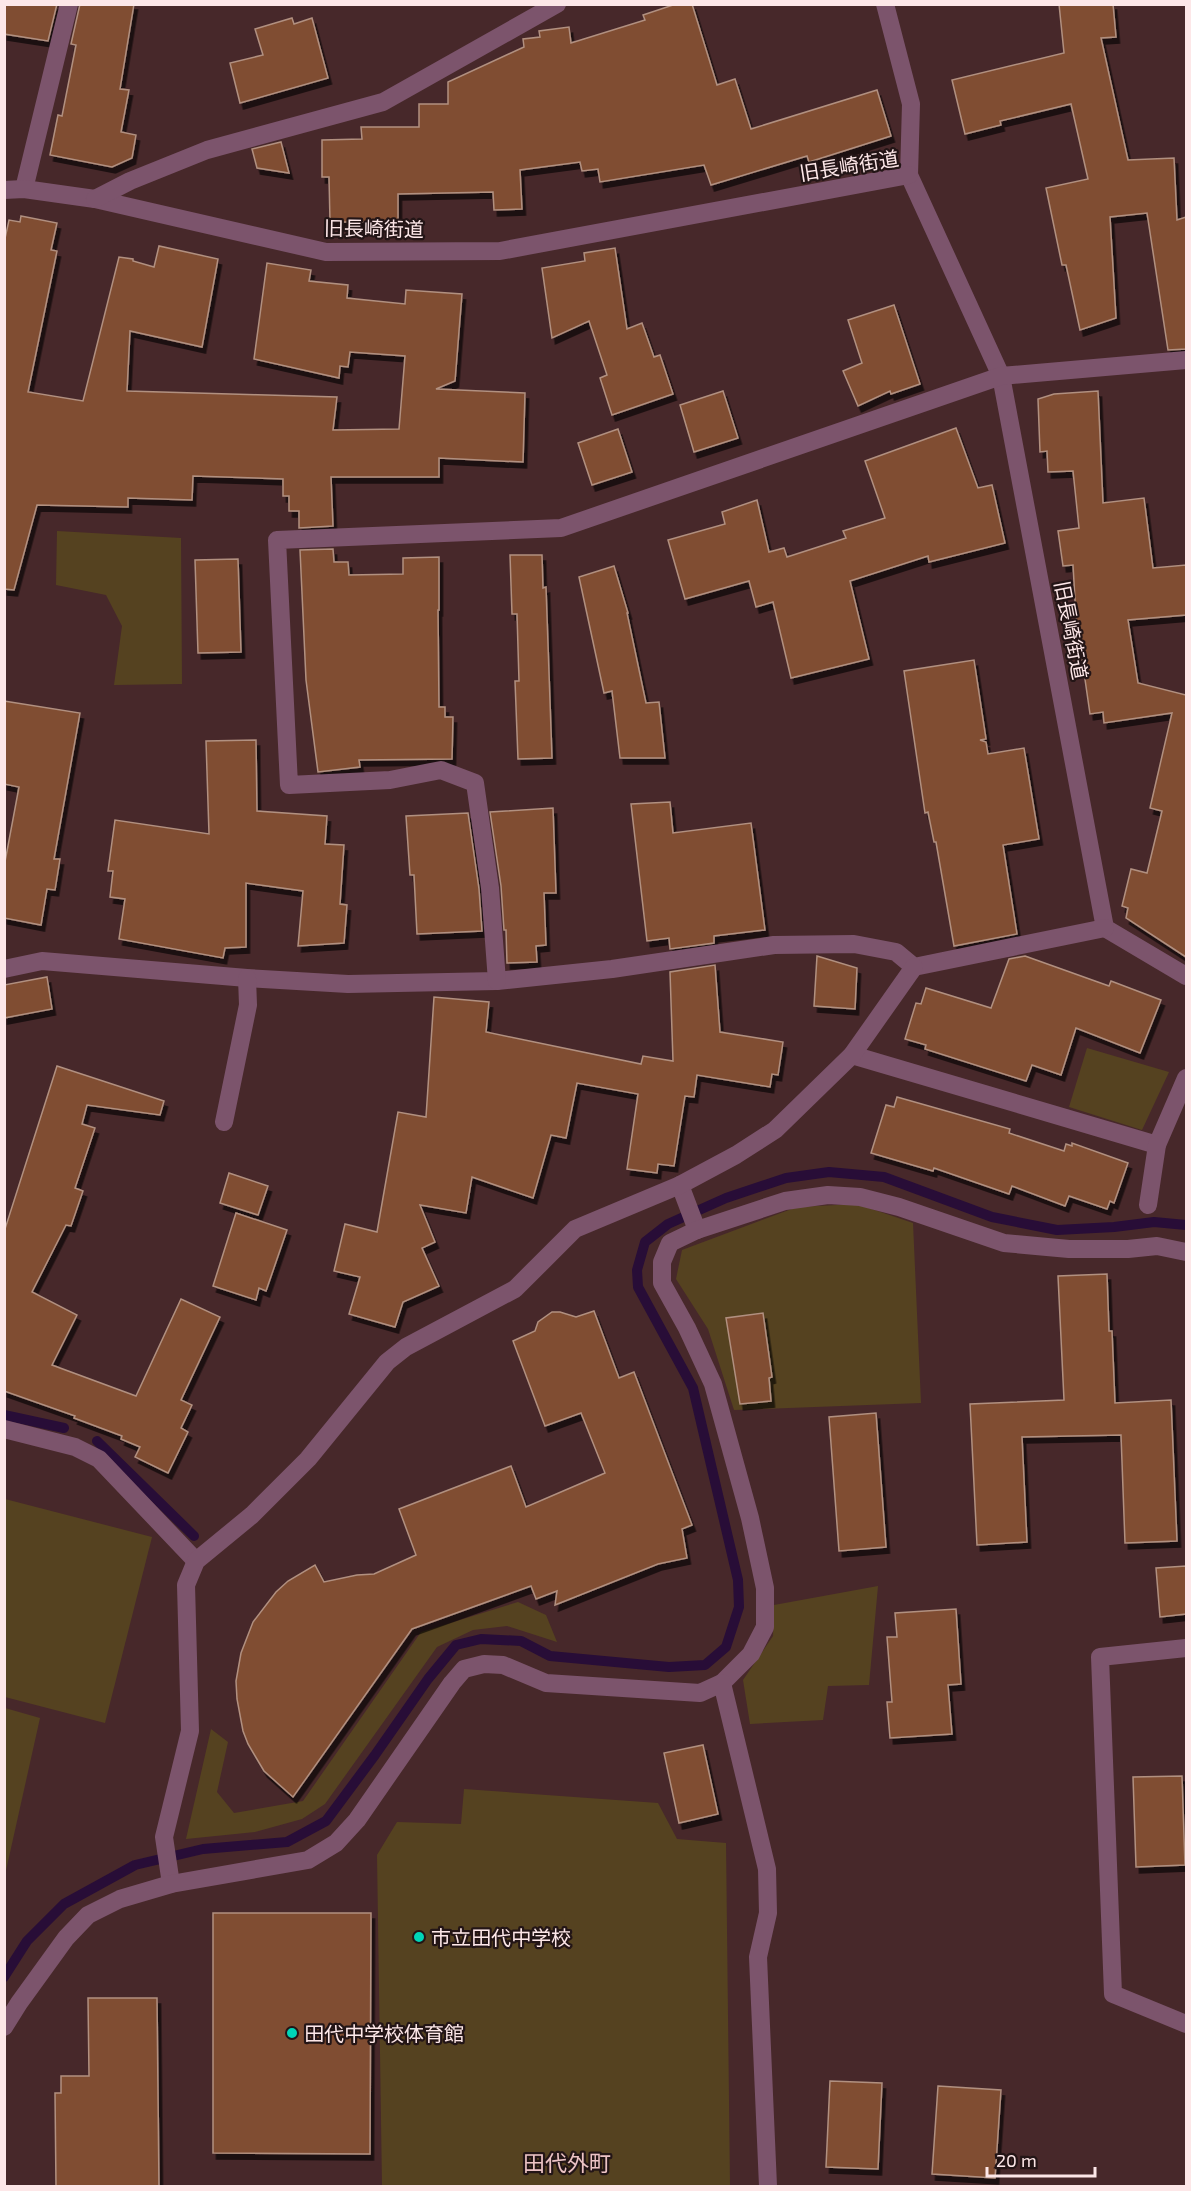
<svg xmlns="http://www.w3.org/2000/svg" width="1191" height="2191" font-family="'Exo 2','Noto Sans JP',sans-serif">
<defs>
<filter id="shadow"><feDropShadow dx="3.5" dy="6" stdDeviation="0" flood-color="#0009"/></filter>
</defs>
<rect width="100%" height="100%" fill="#47282a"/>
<g fill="#554220">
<polygon points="57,531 181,538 182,684 114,685 122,626 106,595 56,585"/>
<polygon points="1087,1048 1169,1072 1142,1130 1069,1107"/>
<polygon points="857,1204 913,1223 921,1403 734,1410 708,1329 676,1279 682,1250 797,1207"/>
<polygon points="5,1499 152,1537 105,1723 5,1697"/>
<polygon points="878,1586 869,1685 828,1686 823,1720 750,1724 743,1680 773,1636 774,1605"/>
<polygon points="518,1602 546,1615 557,1642 507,1626 473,1630 437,1647 325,1804 302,1819 255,1832 186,1839 211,1729 228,1742 217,1792 234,1813 303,1801 421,1632"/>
<polygon points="5,1708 40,1718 5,1875 4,1708"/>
<polygon points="464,1789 658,1803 677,1839 726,1843 730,2186 345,2186 345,2185 382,2185 377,1855 397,1822 461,1824"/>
</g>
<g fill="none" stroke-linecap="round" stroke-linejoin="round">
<g stroke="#280d37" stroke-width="10">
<polyline points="4,1415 64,1428"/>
<polyline points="97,1441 194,1536"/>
<polyline points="4,1977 27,1941 64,1904 135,1865 203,1849 287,1842 326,1821 375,1755 428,1679 456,1645 481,1639 521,1641 550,1656 669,1667 705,1665 726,1647 739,1607 738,1580 693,1388 638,1287 637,1270 645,1242 668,1224 726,1198 786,1178 829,1172 884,1177 992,1217 1057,1230 1114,1227 1154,1222 1186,1225"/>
</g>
</g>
<g fill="#804d32" stroke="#b19080" stroke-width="1.5" filter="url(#shadow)">
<polygon points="4,4 57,4 48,41 4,34"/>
<polygon points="80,4 134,4 120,89 129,90 121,132 136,135 132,158 112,167 50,155 58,115 62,116 76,45 71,44"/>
<polygon points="676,4 692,4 717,85 735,79 751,129 877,90 891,136 809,162 807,156 711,185 704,165 600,182 598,169 582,171 580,162 520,170 522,209 494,210 493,192 398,194 398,222 330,222 329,177 322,177 322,140 362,139 361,127 419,127 419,104 448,104 448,82 524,47 523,39 540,37 539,31 569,27 571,43 645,20 643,15"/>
<polygon points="1059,4 1113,4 1116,37 1101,38 1128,160 1174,158 1177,220 1186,217 1186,349 1168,350 1147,213 1110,217 1116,318 1080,330 1066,265 1062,265 1046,188 1088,179 1071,104 1000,121 1001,125 965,134 952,80 1064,53"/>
<polygon points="292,18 294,24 312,18 328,78 240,103 230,63 263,55 255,29"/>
<polygon points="281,142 289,173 257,168 252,149"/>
<polygon points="21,216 57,223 51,250 57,251 28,392 83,401 119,257 133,259 133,261 154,267 159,246 218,259 202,347 130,331 127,391 337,397 333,430 399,429 405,356 350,352 348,367 340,366 339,378 254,359 267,263 311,270 309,281 348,285 347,298 405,304 406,290 462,294 455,381 436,389 525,393 523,462 439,458 439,477 331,477 333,526 299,528 299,511 289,511 289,496 283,496 283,479 193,476 192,500 128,498 128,507 37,505 14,590 4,589 4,243 9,220 20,222"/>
<polygon points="615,248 627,329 642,323 654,357 660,355 673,394 612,415 600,378 607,375 589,321 552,338 542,268 585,261 584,253"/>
<polygon points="894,305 920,384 891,394 890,391 858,406 843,371 862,363 848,320"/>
<polygon points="723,391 738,438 694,452 680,405"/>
<polygon points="1098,391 1103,503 1144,498 1153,568 1186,565 1186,615 1128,620 1138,683 1186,695 1186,957 1126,918 1128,908 1122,906 1131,869 1147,873 1162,811 1150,808 1172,713 1104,723 1103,712 1090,714 1076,617 1073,565 1063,566 1058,531 1079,528 1073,471 1048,472 1047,451 1040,452 1038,399 1054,394"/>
<polygon points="956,428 978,488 992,485 1005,543 929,562 928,556 850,581 869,659 791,678 773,602 756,607 749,581 685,599 668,540 725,524 722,512 757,500 769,552 784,548 787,557 846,538 843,531 885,518 865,461"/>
<polygon points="618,429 632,472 592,485 578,443"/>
<polygon points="333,549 334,562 348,562 349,575 403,574 403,558 439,557 439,610 438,610 439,707 445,707 445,717 453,717 452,759 359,760 360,767 318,772 306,680 300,550"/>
<polygon points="510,555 542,555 543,588 546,587 552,758 518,759 515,681 519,681 517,614 512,614"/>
<polygon points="238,559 241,652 198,653 195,560"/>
<polygon points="614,566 628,613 627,613 646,703 659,702 665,758 620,758 612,691 604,693 579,577"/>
<polygon points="974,660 986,739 980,740 986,742 988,754 1024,748 1039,839 1003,845 1017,934 954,946 936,842 934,842 928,812 925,813 904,671"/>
<polygon points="4,701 80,713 54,859 60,859 55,890 47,889 41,925 4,918 4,867 19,787 4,784"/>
<polygon points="256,740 257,811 327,816 325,844 344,845 340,904 347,905 344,943 298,946 303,891 246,883 246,947 225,948 223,958 119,939 125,899 110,897 113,871 108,871 115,820 209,834 206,741"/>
<polygon points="670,802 673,833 751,823 765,930 714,936 714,943 670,949 669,938 647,941 631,804"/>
<polygon points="553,808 556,893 544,893 546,945 536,946 537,962 507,963 506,930 504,930 501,886 490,812"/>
<polygon points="468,813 479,889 482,931 417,934 414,875 410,875 406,816"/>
<polygon points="817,956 857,968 855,1009 814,1006"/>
<polygon points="1025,956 1109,986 1111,981 1161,1000 1140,1053 1076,1028 1061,1075 1032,1065 1026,1081 925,1049 926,1045 905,1039 916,1003 921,1004 926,988 991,1008 1009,959"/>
<polygon points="715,965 720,1032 783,1042 778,1075 772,1074 770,1087 697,1075 694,1097 685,1096 674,1166 658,1164 657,1173 627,1169 638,1094 577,1083 566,1138 551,1135 533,1198 472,1177 466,1213 420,1205 435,1242 422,1248 439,1286 403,1302 395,1327 349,1314 360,1277 334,1271 345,1224 377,1232 398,1112 426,1117 434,997 489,1002 486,1032 641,1064 643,1056 673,1061 670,972"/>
<polygon points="47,977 52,1009 4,1018 4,985"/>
<polygon points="57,1066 164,1101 160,1115 87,1105 82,1124 95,1128 75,1188 83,1191 71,1226 66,1225 32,1292 77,1315 52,1365 136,1396 181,1299 220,1317 181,1400 192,1405 181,1428 188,1432 168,1473 135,1457 140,1447 121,1439 122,1436 74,1418 75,1416 4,1391 4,1232"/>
<polygon points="897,1097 1010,1129 1009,1133 1064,1151 1066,1144 1072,1146 1072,1143 1128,1163 1114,1203 1110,1201 1107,1209 1069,1196 1065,1206 1012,1186 1009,1194 934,1168 933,1171 871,1153 886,1105 894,1107"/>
<polygon points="229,1173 268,1186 258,1215 220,1203"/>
<polygon points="236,1213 287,1230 266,1291 259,1288 256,1300 213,1286"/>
<polygon points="1107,1274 1109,1331 1112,1331 1115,1403 1171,1400 1177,1541 1125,1543 1121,1435 1022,1437 1027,1542 977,1545 970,1404 1064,1400 1058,1276"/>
<polygon points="594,1311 619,1378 634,1372 692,1525 682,1529 687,1558 658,1564 555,1605 557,1591 536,1599 531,1586 412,1629 293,1797 264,1771 248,1744 243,1731 237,1699 236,1681 241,1653 253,1622 276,1592 288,1581 315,1565 324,1582 357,1575 374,1574 416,1555 399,1509 511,1466 526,1507 605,1473 581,1413 545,1426 513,1341 535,1331 538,1322 552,1312 560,1312 576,1317"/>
<polygon points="763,1313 772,1377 769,1378 771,1401 740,1404 726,1318"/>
<polygon points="876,1413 886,1547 839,1551 829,1417"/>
<polygon points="1186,1566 1186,1614 1160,1617 1156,1568"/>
<polygon points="956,1609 961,1684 948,1685 952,1734 890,1738 887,1702 892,1702 887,1637 897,1637 895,1613"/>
<polygon points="703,1745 718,1814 679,1823 664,1753"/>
<polygon points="1182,1776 1185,1865 1136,1867 1133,1777"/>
<polygon points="213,1913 371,1913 370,2154 213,2153"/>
<polygon points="88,1998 157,1998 159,2187 56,2187 55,2093 61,2093 61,2076 89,2076"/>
<polygon points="830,2081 882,2083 878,2169 826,2167"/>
<polygon points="938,2086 1001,2090 995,2178 932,2174"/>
</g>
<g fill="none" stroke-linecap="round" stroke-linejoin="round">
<g stroke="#7c546c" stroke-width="18">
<polyline points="885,4 911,104 909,175 1001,376 1105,928 1186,976"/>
<polyline points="24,189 69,4"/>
<polyline points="4,190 24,189 95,199 326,252 500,251 909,175"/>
<polyline points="95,199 130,181 207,150 383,102 557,4"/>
<polyline points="4,969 42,961 247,978 348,984 497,981 612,969 774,945 854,944 896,952 914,967 1105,928"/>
<polyline points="497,981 490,888 475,783 441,770 390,780 289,785 277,540 561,528 1001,376 1186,360"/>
<polyline points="852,1055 1157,1145"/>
<polyline points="224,1122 248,1005 247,978"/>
<polyline points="680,1185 697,1230"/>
<polyline points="1148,1205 1157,1145 1186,1078"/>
<polyline points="4,1429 75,1447 99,1459 196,1561"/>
<polyline points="1186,1648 1100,1657 1113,1994 1186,2024"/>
<polyline points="722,1683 751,1654 765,1627 765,1588 750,1518 713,1384 687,1328 662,1283 662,1262 670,1243 697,1230 785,1201 828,1195 860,1197 899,1207 1004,1243 1069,1249 1128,1249 1157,1246 1186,1252"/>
<polyline points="171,1884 164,1837 190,1731 186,1585 196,1561 252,1515 308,1459 387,1362 406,1347 515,1289 575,1229 680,1185 736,1155 775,1130 852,1055 914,967"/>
<polyline points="4,2027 19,2003 66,1938 88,1915 120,1899 171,1884 308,1860 336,1843 357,1820 452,1683 464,1669 484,1664 503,1665 546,1683 700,1693 722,1683 767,1869 768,1913 758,1957 768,2186"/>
</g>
</g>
<g fill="#00d5b7" stroke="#231516" stroke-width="2">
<circle cx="419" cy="1937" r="6"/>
<circle cx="292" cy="2033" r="6"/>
</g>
<g text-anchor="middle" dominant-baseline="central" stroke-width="4.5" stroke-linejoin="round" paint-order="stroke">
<g font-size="20" fill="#fde7e8" stroke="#231516">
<text transform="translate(849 165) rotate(-9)">旧長崎街道</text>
<text transform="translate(374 228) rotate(1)">旧長崎街道</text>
<text transform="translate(1072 630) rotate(79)">旧長崎街道</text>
</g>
<g font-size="20" fill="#fde7e8" stroke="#231516" text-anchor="start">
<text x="431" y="1937">市立田代中学校</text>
<text x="304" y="2033">田代中学校体育館</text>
</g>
<g font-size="22" fill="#ecc3c5" stroke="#231516">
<text x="567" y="2162">田代外町</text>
</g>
</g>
<rect width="1191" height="2191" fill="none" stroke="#fde7e8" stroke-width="12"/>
<path d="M987 2167v9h108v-9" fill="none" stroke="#fde7e8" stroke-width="3"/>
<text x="996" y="2167" font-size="18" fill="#fde7e8" stroke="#231516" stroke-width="4.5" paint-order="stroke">20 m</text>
</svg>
